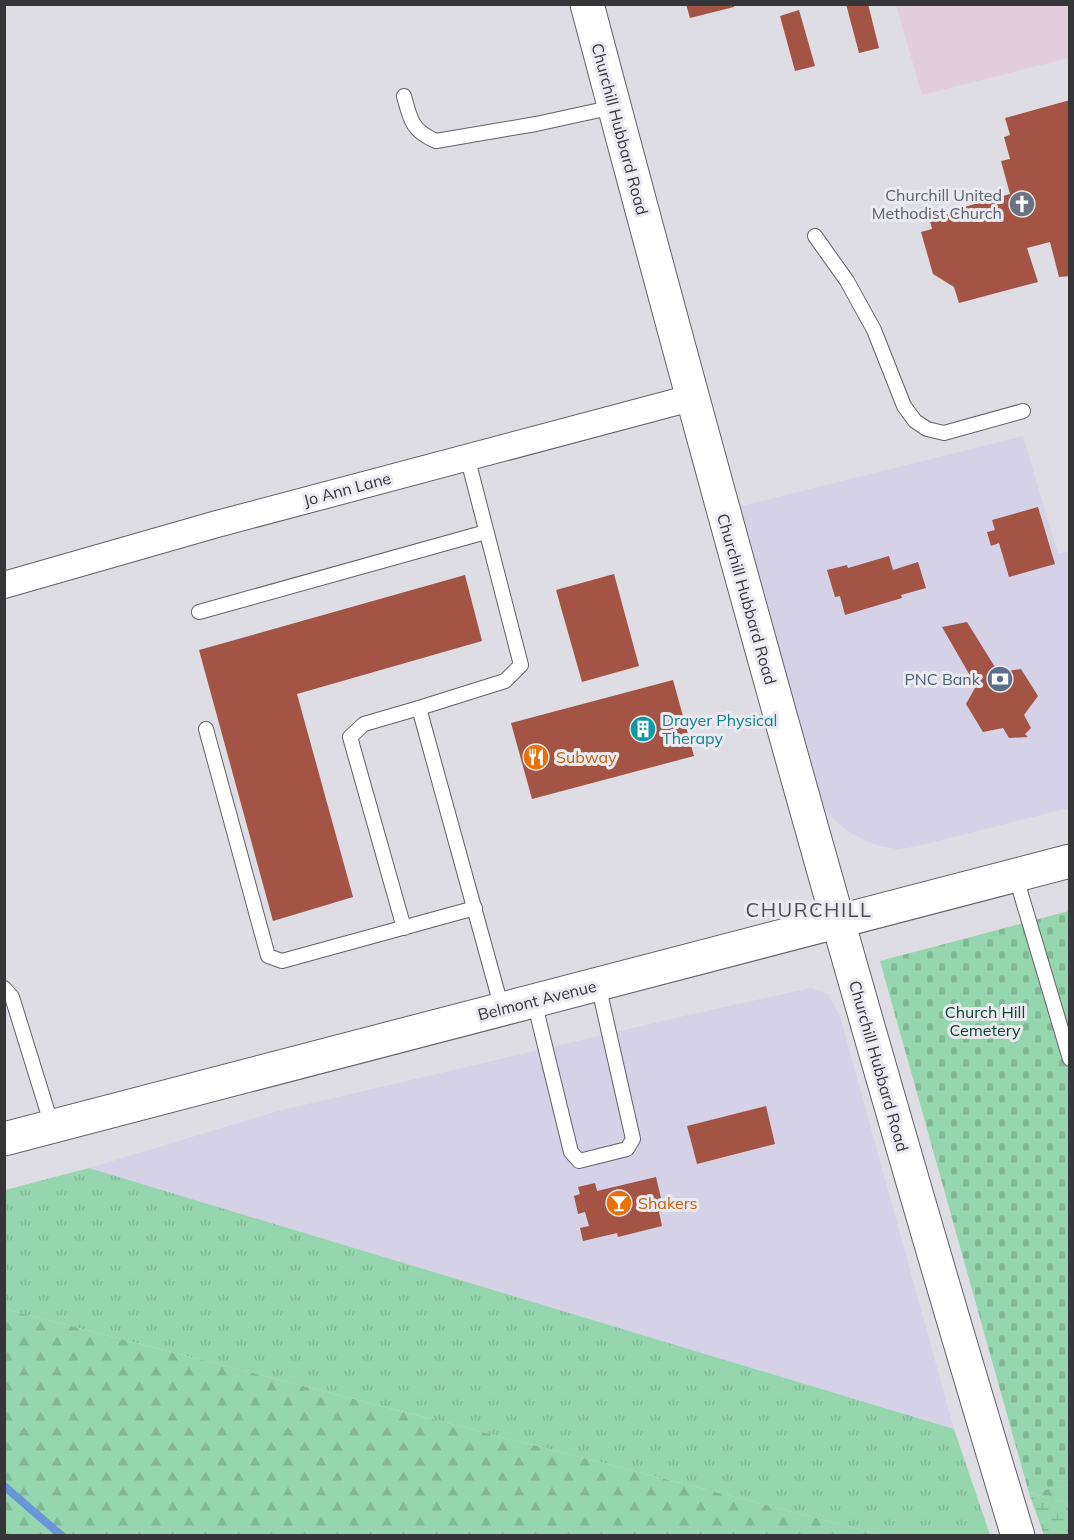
<svg xmlns="http://www.w3.org/2000/svg" width="1074" height="1540" font-family="Mulish,sans-serif">
<defs>
<pattern id="grass-tufts" width="24" height="20" patternUnits="userSpaceOnUse" patternTransform="scale(1.5)"><rect width="24" height="20" fill="#96d6ae"/><path d="M3 7l-1-3M5 7V3M7 7l1-3M15 17l-1-3M17 17v-4M19 17l1-3" fill="none" stroke="#82b896"/></pattern>
<pattern id="forest-firs" width="22" height="20" patternUnits="userSpaceOnUse" patternTransform="scale(1.5)"><rect width="22" height="20" fill="#96d6ae"/><path d="M5 1l3.5 6h-7zM16 11l3.5 6h-7z" fill="#82b896"/></pattern>
<pattern id="wetland-marsh" width="20" height="14" patternUnits="userSpaceOnUse" patternTransform="scale(1.5)"><rect width="20" height="14" fill="#96d6ae"/><path d="M1 5h8M5 5V1M11 12h8M15 12V8" fill="none" stroke="#82b896"/></pattern>
<pattern id="cemetery-stones" width="16" height="16" patternUnits="userSpaceOnUse" patternTransform="scale(1.5)"><rect width="16" height="16" fill="#96d6ae"/><path d="M2 7V4a2 2 0 0 1 4 0v3zM10 15v-3a2 2 0 0 1 4 0v3z" fill="#82b896"/></pattern>
</defs>
<rect width="100%" height="100%" fill="#dedde4"/>
<g fill="#d5d1e7">
<polygon points="1023,436 1058,554 1069,551 1069,808 914,847 897,849 880,846 863,840 848,831 832,818 823,805 817,789 738,507"/>
<polygon points="811,988 828,994 840,1016 954,1429 89,1168 278,1111 684,1016"/>
</g>
<polygon fill="#e2cddc" points="896,5 1069,5 1069,58 922,95"/>
<polygon fill="url(#grass-tufts)" points="89,1168 954,1429 990,1535 882,1535 5,1309 5,1190"/>
<g fill="url(#forest-firs)">
<polygon points="4,1309 5,1309 882,1535 5,1535"/>
<polygon points="1069,1485 1069,1503 1029,1493"/>
</g>
<polygon fill="url(#wetland-marsh)" points="1029,1493 1069,1503 1069,1535 1044,1535"/>
<polygon fill="url(#cemetery-stones)" points="1069,911 1069,1485 1029,1493 880,961"/>
<g fill="none" stroke-linecap="round" stroke-linejoin="round">
<polyline stroke="#6996d6" stroke-width="8" points="4,1486 62,1536"/>
</g>
<g fill="#a35444">
<polygon points="686,4 734,4 734,7 690,18"/>
<polygon points="846,4 868,4 879,48 859,53"/>
<polygon points="799,10 815,66 795,71 780,16"/>
<polygon points="1070,100 1070,276 1059,277 1050,242 1027,248 1038,282 959,303 954,287 933,274 921,232 932,229 929,217 1010,194 1001,161 1010,159 1004,137 1010,135 1005,118"/>
<polygon points="1038,507 1055,564 1009,577 999,543 991,546 987,532 995,530 992,520"/>
<polygon points="889,556 893,570 918,562 926,588 901,595 902,598 845,615 840,596 835,597 827,570 847,565 848,568"/>
<polygon points="614,574 639,666 582,682 556,590"/>
<polygon points="465,575 482,641 297,694 353,897 273,921 199,650"/>
<polygon points="967,622 998,672 1021,669 1038,696 1024,715 1031,728 1025,734 1028,737 1009,738 1003,728 983,732 966,704 976,686 942,627"/>
<polygon points="673,680 694,756 532,799 511,723"/>
<polygon points="766,1106 775,1144 697,1164 687,1126"/>
<polygon points="656,1177 664,1211 659,1212 662,1226 618,1237 617,1233 583,1241 580,1228 589,1226 585,1212 578,1214 574,1196 580,1194 578,1187 595,1183 597,1191"/>
</g>
<g fill="none" stroke-linecap="round" stroke-linejoin="round">
<defs>
<g id="service">
<path d="M404,96C410,119 412,131 436,141L536,124L614,107"/>
<polyline points="815,236 847,281 874,330 904,406 915,421 927,429 944,433 1023,411"/>
<polyline points="467,456 521,665 505,681 419,708 502,1009"/>
<polyline points="199,612 486,532"/>
<polyline points="206,729 268,956 282,961 475,908"/>
<polyline points="1015,874 1070,1059"/>
<polyline points="404,928 350,737 364,724 419,708"/>
<polyline points="4,988 12,997 52,1126"/>
<polyline points="534,1001 571,1152 579,1161 627,1149 633,1139 598,984"/>
</g>
<polyline id="minor" points="4,585 217,524 691,398"/>
<g id="secondary">
<path d="M587,4C723,517 864,1028 1018,1536"/>
<polyline points="4,1139 1070,861"/>
</g>
</defs>
<use href="#service" stroke="#626167" stroke-width="16"/>
<use href="#minor" stroke="#626167" stroke-width="28"/>
<use href="#secondary" stroke="#626167" stroke-width="35"/>
<use href="#service" stroke="#fff" stroke-width="14"/>
<use href="#minor" stroke="#fff" stroke-width="26"/>
<use href="#secondary" stroke="#fff" stroke-width="33"/>
</g>
<defs>
<symbol id="church-disc" viewBox="-11 -11 22 22"><circle r="9.5" fill="#6b7280" stroke="#ebeaf1"/><path d="M-1.2-6h2.4v3.5h3.3v2.4h-3.3V6h-2.4V-.1h-3.3v-2.4h3.3Z" fill="#fff"/></symbol>
<symbol id="bank-disc" viewBox="-11 -11 22 22"><circle r="9.5" fill="#5c6f8a" stroke="#ebeaf1"/><path d="M-6-4H6V4H-6ZM0-2.3a2.3 2.3 0 1 0 0 4.6a2.3 2.3 0 1 0 0-4.6Z" fill="#fff"/></symbol>
<symbol id="building-disc" viewBox="-11 -11 22 22"><circle r="9.5" fill="#0f9aa8" stroke="#ebeaf1"/><path d="M-4-6H4V6H1V3H-1V6H-4ZM-2.5-4.3h1.7v1.8h-1.7ZM.8-4.3h1.7v1.8H.8ZM-2.5-1h1.7V.8h-1.7ZM.8-1h1.7V.8H.8Z" fill="#fff"/></symbol>
<symbol id="restaurant-disc" viewBox="-11 -11 22 22"><circle r="9.5" fill="#e8710a" stroke="#ebeaf1"/><path d="M-5-6h1v4h1v-4h1v4h1v-4h1v5L-1.5 .5V6h-2V.5L-5-1ZM5-6V6H3V1.5H1.5Q1.5-4 5-6Z" fill="#fff"/></symbol>
<symbol id="bar-disc" viewBox="-11 -11 22 22"><circle r="9.5" fill="#e8710a" stroke="#ebeaf1"/><path d="M-6-5H6L.8 .8V4.5H3.5V6h-7V4.5H-.8V.8Z" fill="#fff"/></symbol>
</defs>
<g fill-rule="evenodd">
<use href="#church-disc" x="1007" y="189" width="30" height="30"/>
<use href="#bank-disc" x="985" y="664" width="30" height="30"/>
<use href="#building-disc" x="628" y="714" width="30" height="30"/>
<use href="#restaurant-disc" x="521" y="742" width="30" height="30"/>
<use href="#bar-disc" x="604" y="1188" width="30" height="30"/>
</g>
<g text-anchor="middle" dominant-baseline="central" stroke-width="6" stroke-linejoin="round" paint-order="stroke">
<g font-size="16" fill="#363639" stroke="#ebeaf1">
<text transform="translate(620 129) rotate(75)">Churchill Hubbard Road</text>
<text transform="translate(347 489) rotate(-15)">Jo Ann Lane</text>
<text transform="translate(747 599) rotate(74)">Churchill Hubbard Road</text>
<text transform="translate(537 1000) rotate(-14)">Belmont Avenue</text>
<text transform="translate(879 1066) rotate(74)">Churchill Hubbard Road</text>
</g>
<g font-size="16" fill="#5b616d" stroke="#ebeaf1" text-anchor="end">
<text x="1002" y="195">Churchill United<tspan x="1002" dy="18">Methodist Church</tspan></text>
</g>
<g font-size="16" fill="#4e5e75" stroke="#ebeaf1" text-anchor="end">
<text x="980" y="679">PNC Bank</text>
</g>
<g font-size="16" fill="#0d838f" stroke="#ebeaf1" text-anchor="start">
<text x="662" y="720">Drayer Physical<tspan x="662" dy="18">Therapy</tspan></text>
</g>
<g font-size="16" fill="#c56008" stroke="#ebeaf1" text-anchor="start">
<text x="556" y="757">Subway</text>
<text x="638" y="1203">Shakers</text>
</g>
<g font-size="16" fill="#024728" stroke="#ebeaf1">
<text x="985" y="1012">Church Hill<tspan x="985" dy="18">Cemetery</tspan></text>
</g>
<g font-size="20" letter-spacing="1.5" fill="#4c4b50" stroke="#ebeaf1">
<text x="809" y="909">CHURCHILL</text>
</g>
</g>
<rect width="1074" height="1540" fill="none" stroke="#363639" stroke-width="12"/>
</svg>
